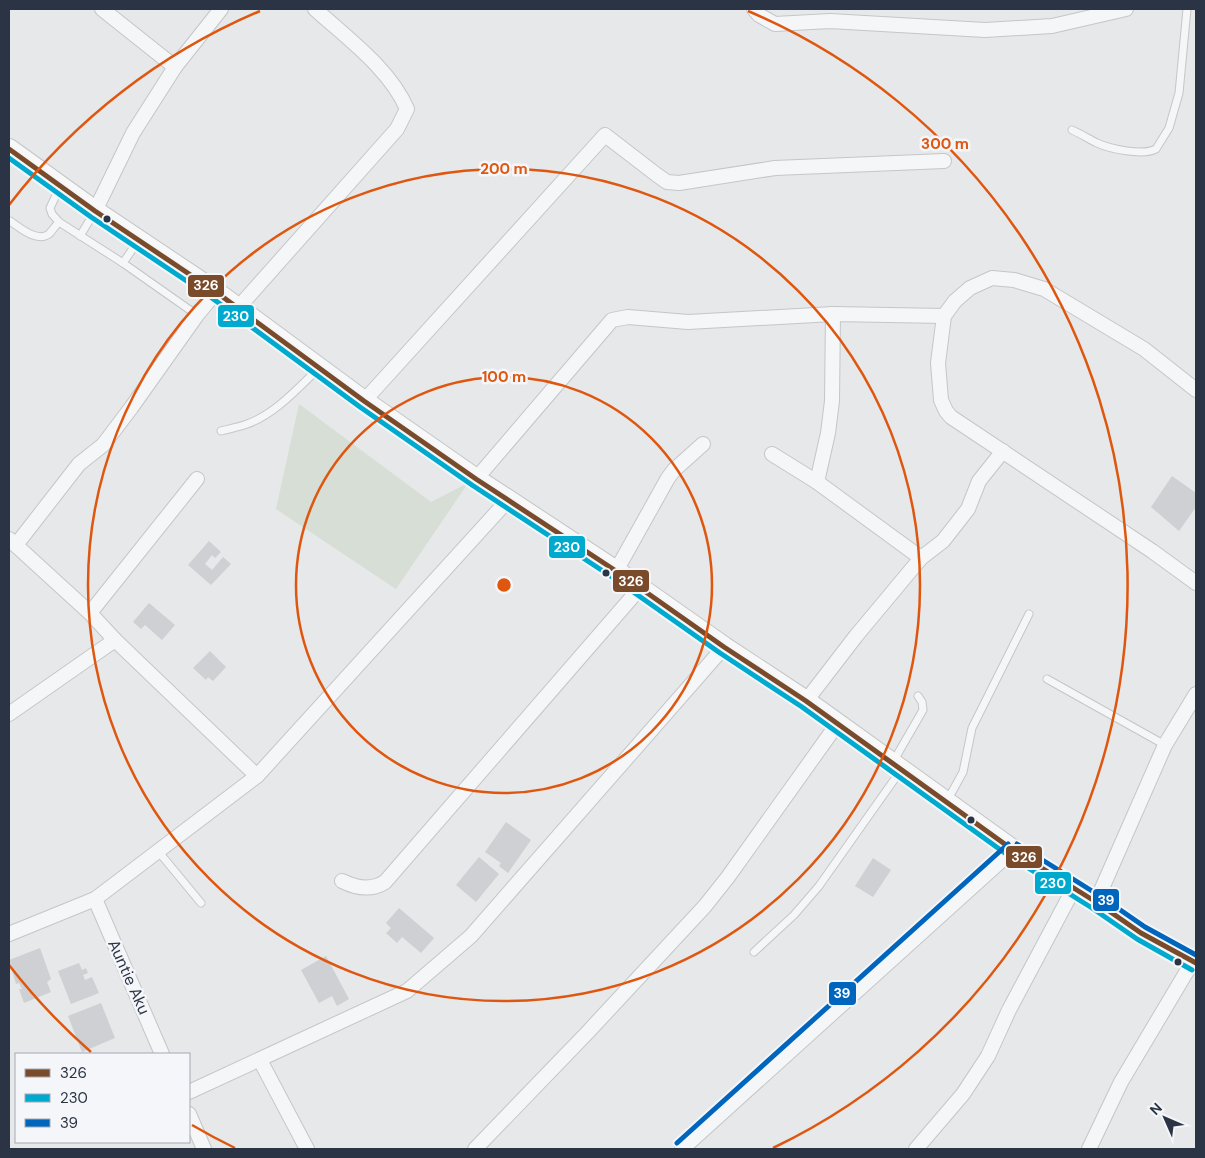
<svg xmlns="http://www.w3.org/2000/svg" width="1205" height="1158" font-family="'DM Sans',sans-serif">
<rect width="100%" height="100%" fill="#e6e8ea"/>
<polygon fill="#d6ded6" points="299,404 431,502 468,483 396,589 276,509"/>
<g fill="#ced0d3">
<polygon points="1172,476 1196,493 1196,507 1179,531 1151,507"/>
<polygon points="209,541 221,552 215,558 212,555 205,564 212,570 223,557 231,564 211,585 188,565"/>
<polygon points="149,603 175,625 162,640 145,625 141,629 133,622"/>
<polygon points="210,651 226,667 213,681 208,677 206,680 193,668"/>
<polygon points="506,822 531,840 508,873 499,866 501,863 485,852"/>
<polygon points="479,857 499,874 476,902 456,885"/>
<polygon points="873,858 891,870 873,897 855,886"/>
<polygon points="399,908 434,938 421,953 402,937 397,943 386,933 391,928 386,923"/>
<polygon points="40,948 51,979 47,982 51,992 24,1003 19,989 22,989 19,983 16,984 9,960"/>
<polygon points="326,956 349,999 337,1006 332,996 319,1003 301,970"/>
<polygon points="79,963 82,970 86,968 88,973 83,975 85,980 92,977 99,993 71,1004 58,971"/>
<polygon points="101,1003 115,1038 82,1052 68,1016"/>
</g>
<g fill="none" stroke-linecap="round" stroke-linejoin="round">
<defs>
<g id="service">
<path d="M1072,130C1081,134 1089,139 1097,143C1110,149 1143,156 1156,149L1169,128L1179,93L1187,9"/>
<polyline points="59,189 50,208 52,214 59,222 123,263 197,315"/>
<path d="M10,221C19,227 37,243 49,234C52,231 56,225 59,222"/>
<polyline points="80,236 94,213"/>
<polyline points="123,263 138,241"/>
<path d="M221,431C229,429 239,427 247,424C275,414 297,389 318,369"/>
<polyline points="1047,679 1165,745"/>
<polyline points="893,762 923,710 922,702 918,696"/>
<polyline points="947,801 963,772 972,728 1029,614"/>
<polyline points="158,851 201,903"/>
<polyline points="754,952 794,915 819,886 901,770"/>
</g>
<g id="minor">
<polyline points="102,9 175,67"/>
<polyline points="754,9 759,15 775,24 830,21 985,30 1052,26 1126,9"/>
<polyline points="95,211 133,133 175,67 221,9"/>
<path d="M237,309L397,129L407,109C390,69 347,38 315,9"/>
<polyline points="1196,390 1144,349 1044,289 1014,280 992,278 970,288 955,301 944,316 938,363 941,400 946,411 951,417 1152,551 1196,583"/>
<polyline points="364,401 605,135 657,175 667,182 679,183 775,168 944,161"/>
<polyline points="772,454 817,482 921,558"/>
<polyline points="476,479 612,320 628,317 688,322 833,314 944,316"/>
<polyline points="817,482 828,433 832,401 833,314"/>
<polyline points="9,539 90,613 115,640 257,776"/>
<polyline points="16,545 79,464 103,445 131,408 197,315 216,292"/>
<polyline points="616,571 668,478 674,470 703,444"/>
<polyline points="90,613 197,479"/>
<polyline points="806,701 856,636 921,558 943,541 968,509 979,481 1003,451"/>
<polyline points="9,714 115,640"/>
<path d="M342,881C356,888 371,891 385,882L640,588"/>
<polyline points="95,899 162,1054"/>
<polyline points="1096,902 1165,745 1196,694"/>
<polyline points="9,934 95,899 257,776 508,500"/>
<polyline points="260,1060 307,1149"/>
<polyline points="189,1092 407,991 471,936 724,647"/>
<polyline points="189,1114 204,1149"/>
<polyline points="475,1149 587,1033 705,906 728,877 838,723"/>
<polyline points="682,1149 1013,850"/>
<polyline points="916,1149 963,1094 988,1056 1009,1010 1074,888"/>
<polyline points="1089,1149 1121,1082 1193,961 1196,961"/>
</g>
<polyline id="secondary" points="9,149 95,211 216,292 364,401 476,479 616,571 724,647 806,701 1013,850 1096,902 1141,933 1196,963"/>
</defs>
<use href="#service" stroke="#c4c6c8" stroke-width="9"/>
<use href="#minor" stroke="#c4c6c8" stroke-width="16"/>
<use href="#secondary" stroke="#c4c6c8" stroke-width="22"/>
<use href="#service" stroke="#f5f6f7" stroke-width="7"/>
<use href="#minor" stroke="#f5f6f7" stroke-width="14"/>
<use href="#secondary" stroke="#f8f8f8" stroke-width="20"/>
<defs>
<polyline id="bus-1" points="9,149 95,211 216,292 364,401 476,479 616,571 724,647 806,701 1013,850 1096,902 1141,933 1196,963"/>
<polyline id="bus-2" points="9,158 91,217 212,298 360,407 472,485 612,577 720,653 802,707 1009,856 1092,908 1137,939 1192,970"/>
<g id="bus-3">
<polyline points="1017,844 1100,896 1145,927 1196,955"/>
<polyline points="677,1143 1008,844"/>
</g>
</defs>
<use href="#bus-1" stroke="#f4f6f9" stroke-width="9"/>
<use href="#bus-2" stroke="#f4f6f9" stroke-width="9"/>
<use href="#bus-3" stroke="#f4f6f9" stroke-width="9"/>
<use href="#bus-1" stroke="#7a4b2a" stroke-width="5"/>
<use href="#bus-2" stroke="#00a9ce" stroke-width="5"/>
<use href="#bus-3" stroke="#0065bd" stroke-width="5"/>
</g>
<g fill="none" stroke="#df570f" stroke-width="2.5">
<circle cx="504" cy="585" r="208"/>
<circle cx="504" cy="585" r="416"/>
<path d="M235 1148A624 624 0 0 1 192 1125M91 1052A624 624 0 0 1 9 965M9 205A624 624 0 0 1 260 11M748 11A624 624 0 0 1 773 1148"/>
</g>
<g fill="#2b3445" stroke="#f4f6f9" stroke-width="2">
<circle cx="107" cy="219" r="4.5"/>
<circle cx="606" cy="573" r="4.5"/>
<circle cx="971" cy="820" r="4.5"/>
<circle cx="1178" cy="962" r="4.5"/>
</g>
<g text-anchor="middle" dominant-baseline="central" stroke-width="5" stroke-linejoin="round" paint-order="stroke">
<g font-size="16" fill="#2b3445" stroke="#f4f6f9">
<text transform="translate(129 977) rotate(66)">Auntie Aku</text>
</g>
</g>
<circle cx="504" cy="585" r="8" fill="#df570f" stroke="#f4f6f9" stroke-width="2.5"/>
<g font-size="15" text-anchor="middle" font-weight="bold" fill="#df570f" stroke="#f4f6f9" stroke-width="5" stroke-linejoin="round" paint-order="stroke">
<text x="945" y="149">300 m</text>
<text x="504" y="174">200 m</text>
<text x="504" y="382">100 m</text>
</g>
<g stroke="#f4f6f9" stroke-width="2">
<rect x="187" y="274" width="38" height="24" rx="5" fill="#7a4b2a"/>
<rect x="217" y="304" width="38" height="24" rx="5" fill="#00a9ce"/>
<rect x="548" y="535" width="38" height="24" rx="5" fill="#00a9ce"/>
<rect x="612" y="569" width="38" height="24" rx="5" fill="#7a4b2a"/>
<rect x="1005" y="845" width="38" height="24" rx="5" fill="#7a4b2a"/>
<rect x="1034" y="871" width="38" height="24" rx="5" fill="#00a9ce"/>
<rect x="1092" y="888" width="28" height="24" rx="5" fill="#0065bd"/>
<rect x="828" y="981" width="29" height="25" rx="5" fill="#0065bd"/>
</g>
<g font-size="14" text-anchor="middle" font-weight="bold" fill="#fff">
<text x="206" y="290">326</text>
<text x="236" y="321">230</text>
<text x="567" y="552">230</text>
<text x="631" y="586">326</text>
<text x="1024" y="862">326</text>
<text x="1053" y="888">230</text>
<text x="1106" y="905">39</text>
<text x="842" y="998">39</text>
</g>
<rect width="1205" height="1158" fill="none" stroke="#2b3445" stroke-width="20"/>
<rect x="15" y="1053" width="175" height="90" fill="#f4f6f9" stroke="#a4a8b1"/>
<rect x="25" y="1069" width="25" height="8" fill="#7a4b2a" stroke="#a4a8b1"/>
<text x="60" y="1078" font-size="15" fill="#2b3445">326</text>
<rect x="25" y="1094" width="25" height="8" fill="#00a9ce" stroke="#a4a8b1"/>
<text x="60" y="1103" font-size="15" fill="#2b3445">230</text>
<rect x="25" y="1119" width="25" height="8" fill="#0065bd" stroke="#a4a8b1"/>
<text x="60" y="1128" font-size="15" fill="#2b3445">39</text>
<g transform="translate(1165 1118) rotate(315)" stroke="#f4f6f9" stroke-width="4" paint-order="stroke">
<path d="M0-4L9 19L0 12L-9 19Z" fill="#2b3445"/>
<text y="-8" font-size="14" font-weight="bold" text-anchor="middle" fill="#2b3445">N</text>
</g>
</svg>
